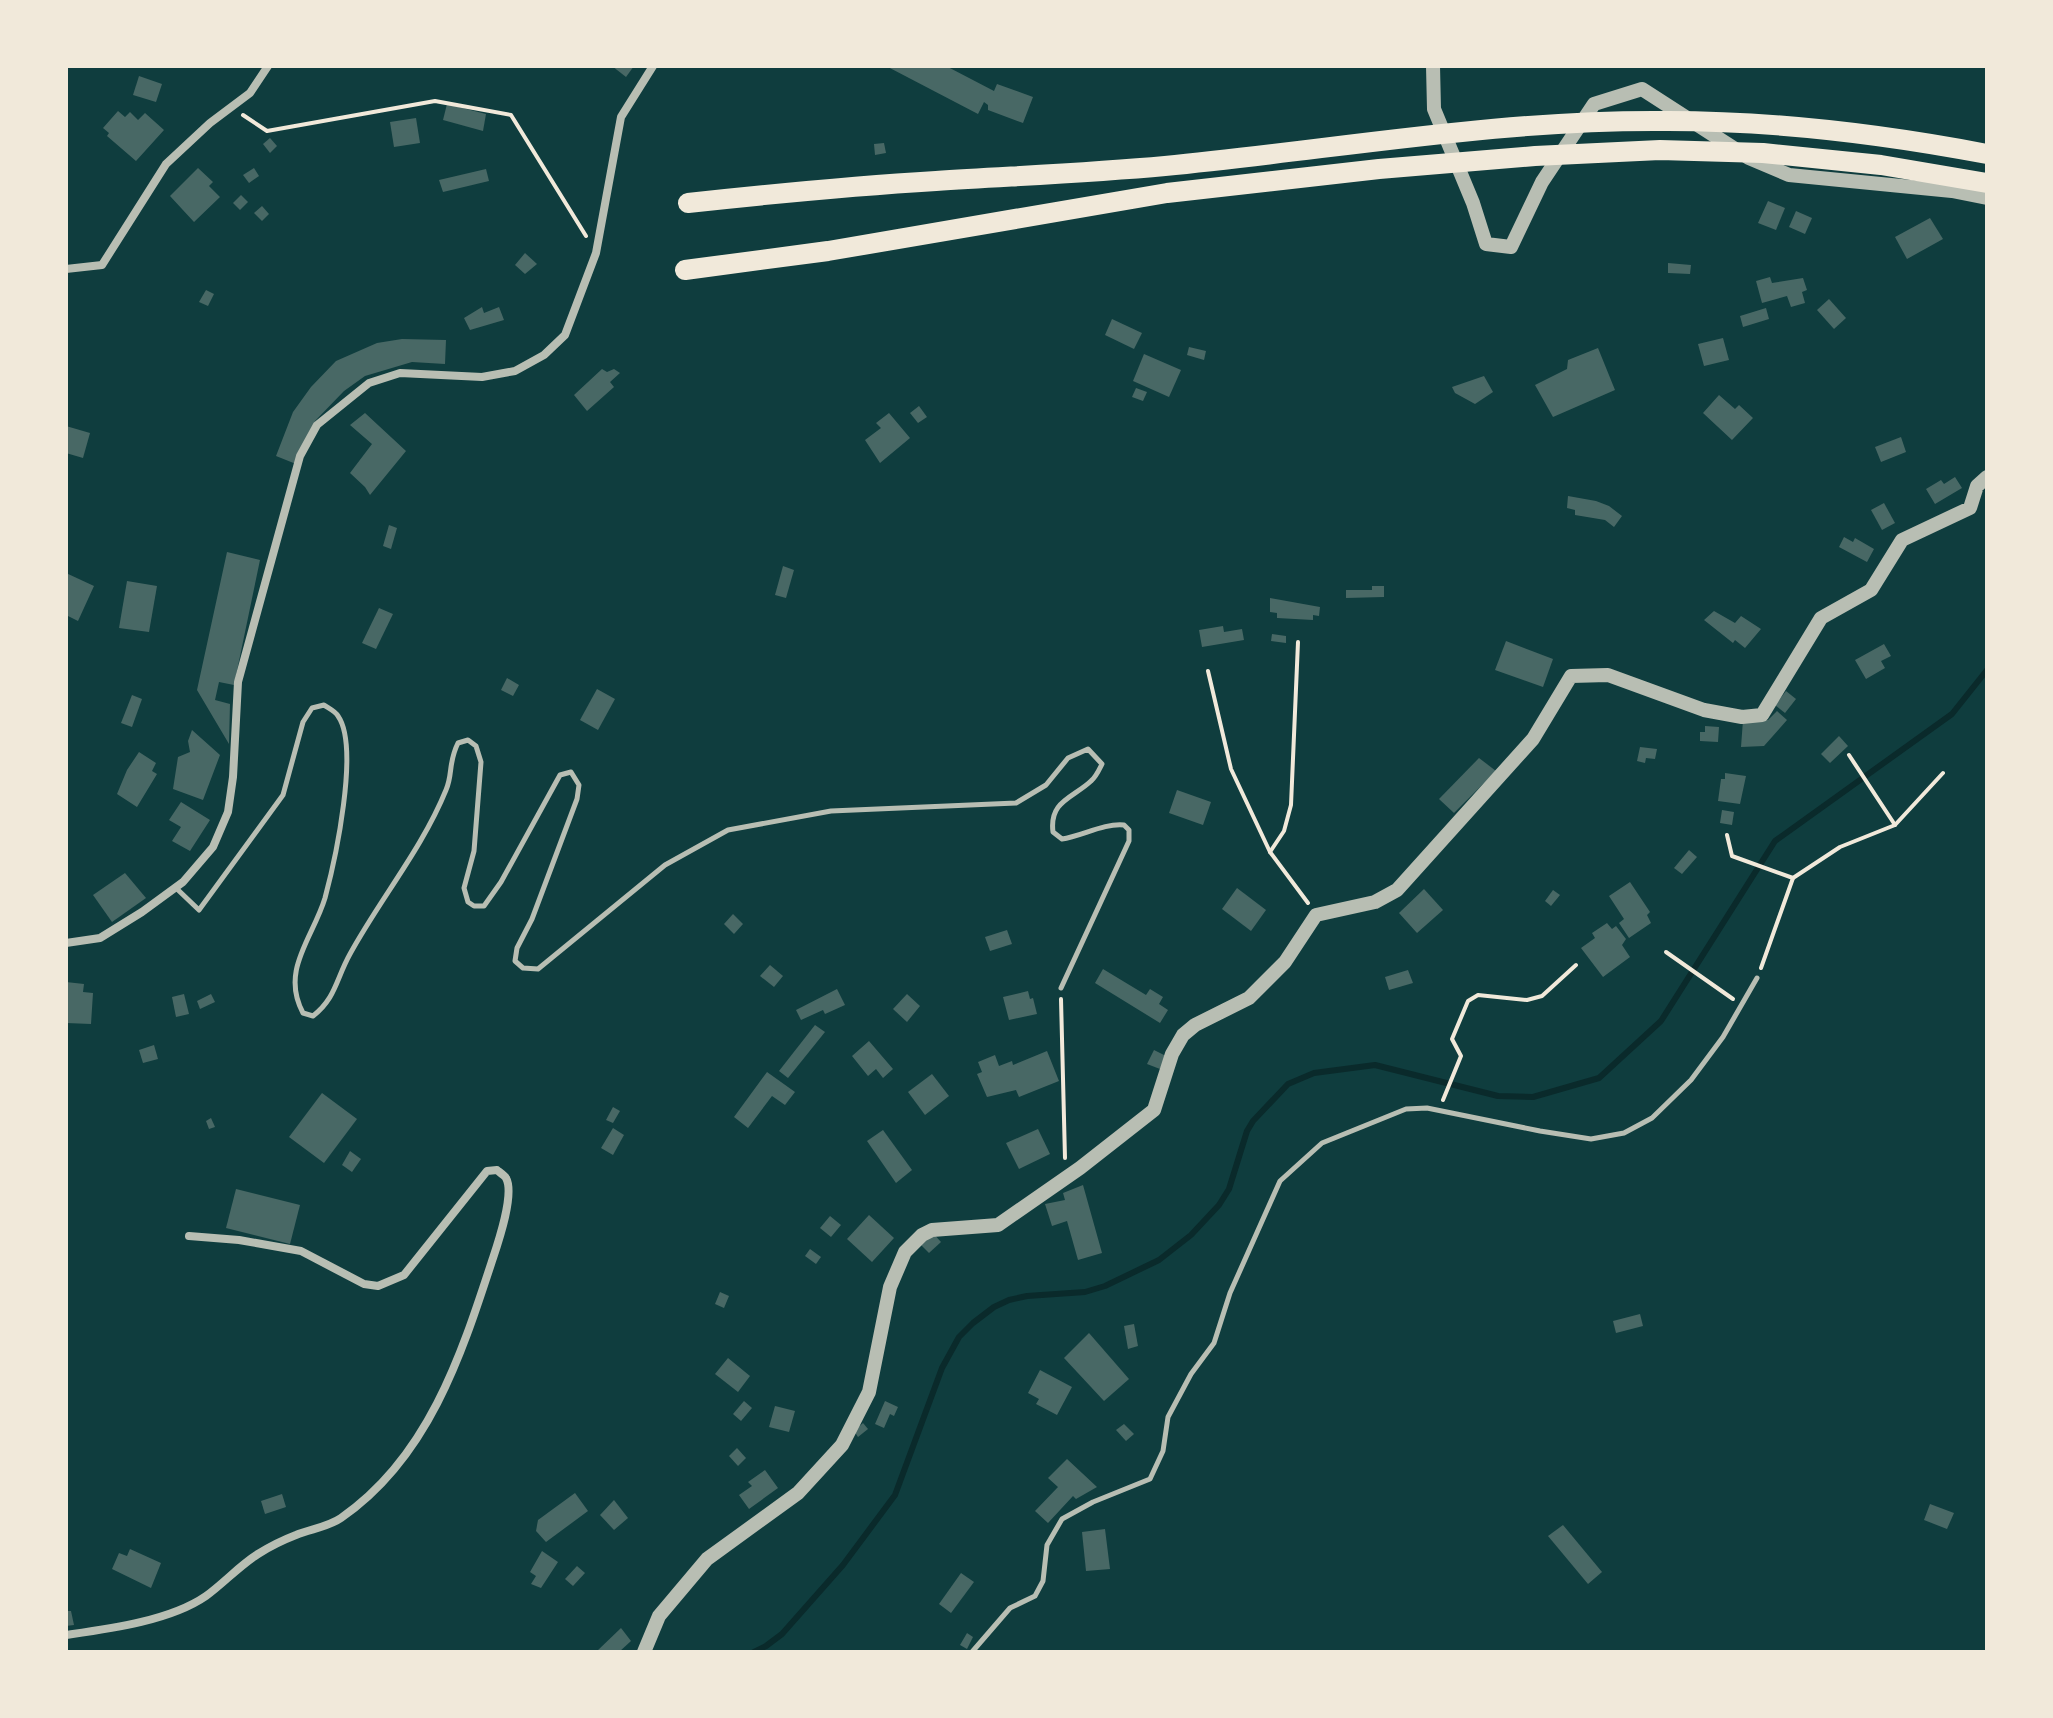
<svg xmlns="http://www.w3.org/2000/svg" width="2053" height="1718" font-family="Karla,sans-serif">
<rect width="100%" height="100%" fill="#0f3d3e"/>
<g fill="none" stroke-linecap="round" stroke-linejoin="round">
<polyline stroke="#0a2a2b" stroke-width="6" points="754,1652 766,1646 782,1634 843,1565 895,1495 942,1368 959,1337 973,1323 994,1307 1009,1300 1027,1296 1085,1292 1105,1286 1159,1260 1191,1235 1219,1205 1229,1189 1247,1131 1253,1121 1288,1084 1314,1073 1375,1065 1498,1096 1533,1097 1599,1078 1661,1021 1775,841 1952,714 1987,670"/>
</g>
<g fill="#486865">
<polygon points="612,66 634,66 626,77"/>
<polygon points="886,66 946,66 994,91 997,84 1033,97 1023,123 988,110 988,105 984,102 978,114"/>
<polygon points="139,76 162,84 156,102 133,95"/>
<polygon points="447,104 486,114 483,131 443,120"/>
<polygon points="118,111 125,117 130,112 138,120 145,113 164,130 136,161 107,136 109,133 103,128"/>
<polygon points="416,118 420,143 394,147 390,122"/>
<polygon points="270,138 277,146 270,153 263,144"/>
<polygon points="884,143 886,153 875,155 874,144"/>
<polygon points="198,168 213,182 209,186 220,197 194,222 170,196"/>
<polygon points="254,168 259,176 249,183 243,175"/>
<polygon points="486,169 489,181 443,192 439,180"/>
<polygon points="241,195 248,202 240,210 233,203"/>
<polygon points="1768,201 1785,208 1776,230 1758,223"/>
<polygon points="262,206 269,214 262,221 254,213"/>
<polygon points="1796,211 1812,218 1805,234 1789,227"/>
<polygon points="1930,218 1943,239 1907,259 1895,237"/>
<polygon points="525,253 537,264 525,274 515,265"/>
<polygon points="1668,263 1691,265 1690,274 1668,273"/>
<polygon points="1770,277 1772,283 1803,278 1807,290 1802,292 1805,303 1791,307 1787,296 1762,303 1756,281"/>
<polygon points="206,290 214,294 208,306 199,302"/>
<polygon points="1829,299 1846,318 1834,329 1817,310"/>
<polygon points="482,307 484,313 499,307 504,320 470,330 464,318"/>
<polygon points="1766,308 1769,319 1743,327 1740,316"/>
<polygon points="1112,319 1142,333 1134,349 1105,335"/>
<polygon points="1723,338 1729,360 1704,366 1698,344"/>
<polygon points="402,339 446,340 445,364 412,362 365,376 344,391 315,421 296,464 276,456 293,412 311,387 336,361 377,343"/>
<polygon points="1189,347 1206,351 1204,360 1187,355"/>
<polygon points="1598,348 1615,390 1553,417 1535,385 1567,369 1568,360"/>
<polygon points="1144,354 1181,370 1169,397 1133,381"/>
<polygon points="602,369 607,372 614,369 620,373 610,382 614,387 587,411 574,395"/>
<polygon points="1484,376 1493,392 1475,404 1455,393 1452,387"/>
<polygon points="1136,388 1147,392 1143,401 1132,397"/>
<polygon points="1719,395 1735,409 1739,405 1753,418 1732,440 1703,413"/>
<polygon points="919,406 927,417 918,423 910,413"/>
<polygon points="365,413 406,451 370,495 365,487 350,473 372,444 350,425"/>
<polygon points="889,413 910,438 880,463 865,440 881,428 876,423"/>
<polygon points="66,426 90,433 83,458 66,453"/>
<polygon points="1901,437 1906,452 1881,462 1875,447"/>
<polygon points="1955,477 1962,488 1935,504 1926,489 1941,480 1944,484"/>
<polygon points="1568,496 1596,501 1609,506 1622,516 1614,527 1605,520 1575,515 1575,510 1567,508"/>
<polygon points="1884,503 1895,523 1882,530 1871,510"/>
<polygon points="389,525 397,528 391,549 383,546"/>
<polygon points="1844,537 1853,542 1855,538 1874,549 1867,562 1839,547"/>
<polygon points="227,552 260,560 234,685 219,682 215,700 230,704 229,744 197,690"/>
<polygon points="783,566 794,570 786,598 775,595"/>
<polygon points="66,573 94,586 78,621 66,615"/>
<polygon points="127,581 157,586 149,632 119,628"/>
<polygon points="1372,586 1384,586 1384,597 1346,598 1346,590 1372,590"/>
<polygon points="1270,598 1320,607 1319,616 1313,615 1313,620 1277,618 1277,613 1270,612"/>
<polygon points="379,608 393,614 376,649 362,643"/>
<polygon points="1714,611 1735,623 1741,616 1761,629 1745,648 1735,640 1733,643 1704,620"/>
<polygon points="1223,626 1224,632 1242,629 1244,640 1202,647 1199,630"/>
<polygon points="1272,634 1286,636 1286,643 1271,641"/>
<polygon points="1506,641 1553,659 1543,687 1495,670"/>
<polygon points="1884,644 1891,656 1881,661 1885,668 1866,679 1855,660"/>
<polygon points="507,678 519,685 513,696 501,690"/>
<polygon points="597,689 615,699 598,730 580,720"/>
<polygon points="1786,691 1796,699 1785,713 1775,705"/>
<polygon points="132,695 142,699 132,727 121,723"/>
<polygon points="1777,711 1787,720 1764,746 1741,747 1743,720 1768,720"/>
<polygon points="1705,726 1719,727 1718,742 1700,741 1700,732 1705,732"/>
<polygon points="192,730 220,755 203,800 173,789 178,757 190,752 188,741"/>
<polygon points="1839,736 1848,746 1830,763 1821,754"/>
<polygon points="1640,747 1657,749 1655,759 1646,758 1645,763 1637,761"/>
<polygon points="139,752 156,763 152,771 157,774 137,807 117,794 127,770"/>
<polygon points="1479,758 1496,771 1454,813 1439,799"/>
<polygon points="1725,773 1746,776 1740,804 1718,801 1721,779 1725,779"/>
<polygon points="1177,790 1211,802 1203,825 1169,813"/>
<polygon points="181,802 210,820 190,851 172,841 181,827 169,820"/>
<polygon points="1722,810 1734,812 1732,825 1720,823"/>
<polygon points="1689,850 1697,857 1682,874 1674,868"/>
<polygon points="125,873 146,898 112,922 93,895"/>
<polygon points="1630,882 1650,912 1647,915 1651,923 1629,938 1619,923 1624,919 1609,896"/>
<polygon points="1237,888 1266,910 1251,931 1222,909"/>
<polygon points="1424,889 1443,910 1417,933 1399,913"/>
<polygon points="1553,890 1560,895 1551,906 1545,901"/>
<polygon points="733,914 743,924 734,934 724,924"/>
<polygon points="1607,923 1612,929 1616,926 1626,939 1622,945 1630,957 1603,977 1581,948 1595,938 1592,933"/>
<polygon points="1007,930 1012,944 990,951 985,937"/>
<polygon points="770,965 783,976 774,987 760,976"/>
<polygon points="1103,969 1146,995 1150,989 1163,997 1159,1004 1168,1010 1160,1023 1095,983"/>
<polygon points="1408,970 1413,983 1389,990 1385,977"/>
<polygon points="66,982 84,984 83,992 93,993 91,1024 66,1023"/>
<polygon points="837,989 845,1005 825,1014 823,1010 801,1020 796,1010"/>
<polygon points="1028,991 1030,999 1033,998 1037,1014 1009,1020 1003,997"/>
<polygon points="184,994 189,1014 176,1017 172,997"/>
<polygon points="211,994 215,1002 200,1009 197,1001"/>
<polygon points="907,994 920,1006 907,1022 893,1009"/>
<polygon points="815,1025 825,1032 788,1078 779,1071"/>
<polygon points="869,1041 893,1069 883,1078 876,1069 868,1076 852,1056"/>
<polygon points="154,1045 158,1059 143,1063 139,1050"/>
<polygon points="1154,1050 1166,1056 1160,1069 1147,1064"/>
<polygon points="1047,1051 1059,1081 1019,1097 1016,1090 987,1097 977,1074 982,1072 978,1062 995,1055 999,1066 1012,1061 1013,1065"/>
<polygon points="767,1072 795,1092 785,1105 772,1096 748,1128 734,1117"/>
<polygon points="932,1074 949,1096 925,1115 908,1092"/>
<polygon points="322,1093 357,1119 324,1163 289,1137"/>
<polygon points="613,1107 620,1111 613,1123 606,1120"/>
<polygon points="211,1118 215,1127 209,1129 206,1121"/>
<polygon points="613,1128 624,1135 613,1155 601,1148"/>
<polygon points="1038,1129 1050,1154 1019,1169 1006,1143"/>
<polygon points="883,1130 912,1170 896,1183 867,1141"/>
<polygon points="350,1151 361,1159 352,1172 342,1165"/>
<polygon points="1083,1185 1102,1253 1078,1260 1067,1221 1052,1226 1045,1204 1065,1200 1063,1193"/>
<polygon points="236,1189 300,1205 290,1244 226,1228"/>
<polygon points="869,1215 894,1238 872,1262 847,1239"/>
<polygon points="830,1216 841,1225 831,1237 820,1228"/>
<polygon points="932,1232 941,1242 929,1253 920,1244"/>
<polygon points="810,1249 821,1257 816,1264 805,1256"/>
<polygon points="720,1292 729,1296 724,1308 715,1304"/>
<polygon points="1640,1314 1643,1326 1616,1333 1613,1321"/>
<polygon points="1134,1324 1138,1346 1128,1349 1124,1326"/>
<polygon points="1089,1333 1129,1379 1104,1401 1064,1358"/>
<polygon points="728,1358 750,1376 738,1392 715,1374"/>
<polygon points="1040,1370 1072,1387 1057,1415 1036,1404 1039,1399 1028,1393"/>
<polygon points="744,1401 752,1408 741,1421 733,1414"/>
<polygon points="885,1401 898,1407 894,1416 890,1414 884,1428 875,1424"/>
<polygon points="775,1406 795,1411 789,1432 769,1427"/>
<polygon points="863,1423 868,1429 858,1437 854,1431"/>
<polygon points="1124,1424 1134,1434 1126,1441 1116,1430"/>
<polygon points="737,1448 746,1458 738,1466 729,1456"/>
<polygon points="1067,1459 1097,1487 1076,1499 1073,1496 1048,1523 1035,1511 1058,1487 1048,1478"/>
<polygon points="765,1470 778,1488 749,1509 739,1495 752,1486 748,1482"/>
<polygon points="575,1493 588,1511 546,1542 536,1531 538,1520"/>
<polygon points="282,1494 286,1507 265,1514 261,1501"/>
<polygon points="614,1500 628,1518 614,1530 600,1515"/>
<polygon points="1930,1504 1954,1513 1947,1529 1924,1520"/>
<polygon points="1563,1525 1602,1572 1588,1584 1548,1536"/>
<polygon points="1105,1529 1110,1569 1086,1571 1082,1532"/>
<polygon points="130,1549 161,1563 151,1588 112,1569 119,1553 127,1556"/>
<polygon points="542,1551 558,1562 541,1588 531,1584 536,1576 530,1572"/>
<polygon points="577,1566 585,1573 573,1586 565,1579"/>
<polygon points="961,1573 974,1582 951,1613 939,1604"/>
<polygon points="66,1611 71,1611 74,1625 66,1626"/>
<polygon points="621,1628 631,1641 619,1652 596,1652"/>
<polygon points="967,1633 973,1637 967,1649 960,1645"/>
</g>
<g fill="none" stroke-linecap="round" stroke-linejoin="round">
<g stroke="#f1e9da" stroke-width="4">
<polyline points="243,115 267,131 435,101 511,115 586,236"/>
<polyline points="1208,671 1231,769 1270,852 1308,903"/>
<polyline points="1849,755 1895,825"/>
<polyline points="1727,835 1732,856 1793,878"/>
<polyline points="1270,852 1284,831 1291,805 1298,642"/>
<polyline points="1666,952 1733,999"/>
<polyline points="1761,968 1793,878 1840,847 1895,825 1943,773"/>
<polyline points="1061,999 1065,1158"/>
<polyline points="1443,1100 1461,1056 1452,1039 1468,1001 1478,995 1527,1000 1542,996 1576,965"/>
</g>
<g stroke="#b8beb3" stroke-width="5">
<path d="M176,888L199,910L283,795L303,722L312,708L324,705C328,708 335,711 338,716C360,747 335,861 325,898C313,938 280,970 303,1013L313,1016C336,998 336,979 350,954C380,899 422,849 446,790C453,774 448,763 458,743L468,740L476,746L481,762L474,851L464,888L468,902L474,906H484L501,882L560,775L571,772L579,785L577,799L532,919L517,948L515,961L523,968L538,969L665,865L728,830L831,811L1016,803L1046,785L1068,758L1088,749L1102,764C1099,770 1096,777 1091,781C1073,798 1049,801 1053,832L1062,839C1082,836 1104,823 1124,825L1129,830V841L1061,988"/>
<polyline points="972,1652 1010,1608 1035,1596 1043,1581 1047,1545 1062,1519 1093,1502 1150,1479 1163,1451 1168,1417 1191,1374 1214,1343 1230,1293 1280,1181 1322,1143 1406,1109 1427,1108 1540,1131 1591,1139 1624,1133 1652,1118 1691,1080 1723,1037 1757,978"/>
</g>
<g stroke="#b8beb3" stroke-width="8">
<polyline points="66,269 102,265 166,164 210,123 250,93 268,66"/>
<polyline points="66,943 100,938 142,912 183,882 213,847 228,812 233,777 238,682 300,456 317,425 369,383 400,373 482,377 515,371 544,355 565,335 596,253 621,117 653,66"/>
<path d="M66,1635C108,1629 170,1621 206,1596C224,1583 239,1566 258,1554C269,1547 283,1540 296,1535C310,1529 328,1527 341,1518C428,1458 461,1356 492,1261C498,1243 515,1194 506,1178C505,1176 498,1171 497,1170L487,1171L404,1275L378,1286L364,1284L301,1251L239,1240L189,1236"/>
</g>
<g stroke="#b8beb3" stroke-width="14">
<polyline points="1433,66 1434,109 1473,203 1486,244 1511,247 1542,182 1594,104 1642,89 1749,158 1789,175 1952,191 1987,198"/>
<polyline points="644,1652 659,1616 707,1559 798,1493 842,1445 869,1392 890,1287 905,1252 922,1235 932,1230 998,1225 1080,1168 1154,1110 1172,1054 1183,1035 1195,1025 1249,998 1285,962 1316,915 1375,902 1397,890 1533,739 1571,676 1608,675 1704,710 1742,717 1762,715 1821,618 1871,590 1902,540 1970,508 1977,486 1987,477"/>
</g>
<g stroke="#f1e9da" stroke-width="20">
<path d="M688,203C771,194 853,186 936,181C1013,176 1089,173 1165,166C1332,150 1500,119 1668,121C1775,121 1882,134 1987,154"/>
<polyline points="685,270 828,251 1167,193 1379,169 1535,156 1660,150 1763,153 1881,165 1987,183"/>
</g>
</g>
<rect width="2053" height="1718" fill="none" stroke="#f1e9da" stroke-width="136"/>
</svg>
